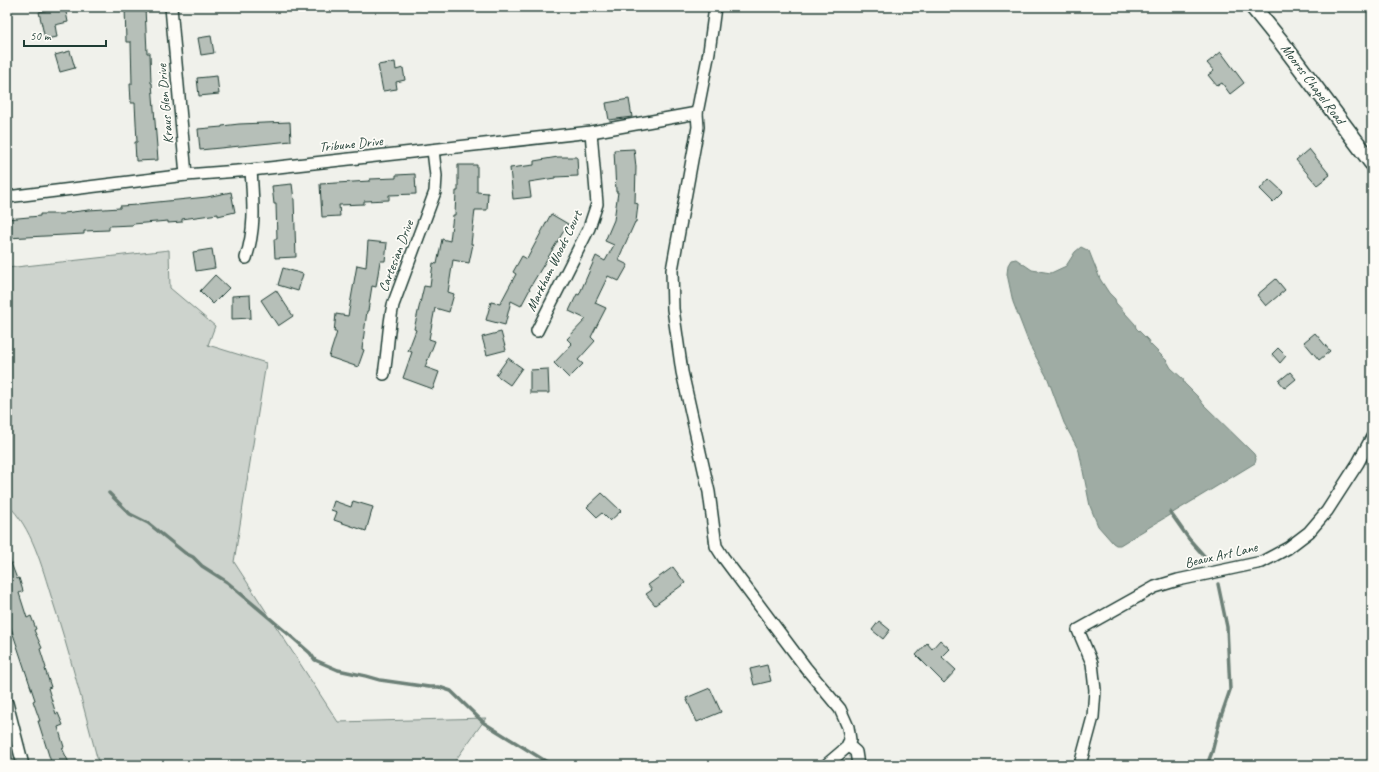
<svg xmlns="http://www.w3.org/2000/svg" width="1379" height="772" font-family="Caveat,sans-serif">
<rect width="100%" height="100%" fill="#f0f1eb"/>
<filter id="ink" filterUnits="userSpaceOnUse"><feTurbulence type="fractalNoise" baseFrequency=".025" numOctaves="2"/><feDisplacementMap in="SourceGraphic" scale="8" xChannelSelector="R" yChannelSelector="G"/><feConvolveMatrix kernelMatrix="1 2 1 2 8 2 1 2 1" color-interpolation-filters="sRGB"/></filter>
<g filter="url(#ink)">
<path fill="#cdd3cd" stroke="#768880" d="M169,250L170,288L215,326L208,345L266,363L234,562L338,722L486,718L452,765H99C84,709 70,654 52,599C42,567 32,527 7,504V268Z"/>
<polygon fill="#9faca4" stroke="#6c8077" points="1081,247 1089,251 1100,279 1109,293 1115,299 1116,303 1135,324 1136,328 1148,340 1150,344 1167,361 1171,368 1183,379 1184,383 1198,397 1203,404 1254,454 1256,459 1255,463 1120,545 1116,545 1113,543 1098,526 1090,506 1079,451 1064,423 1048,379 1030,346 1013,302 1007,274 1008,265 1011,260 1016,259 1032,270 1051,273 1066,266 1075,252"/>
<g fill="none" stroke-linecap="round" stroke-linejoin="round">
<g stroke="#6c8077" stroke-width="3.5">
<polyline points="109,493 130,514 148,523 185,553 193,557 202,566 227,582 293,638 310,653 315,660 338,670 366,676 380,680 429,687 439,687 451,691 484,723 547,762 549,765"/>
<polyline points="1170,512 1189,539 1205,557"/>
<polyline points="1207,765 1212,752 1219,724 1219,722 1230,690 1227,627 1218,584"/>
</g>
</g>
<g fill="#b6bfb8" stroke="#1f3d34">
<polygon points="65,7 68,22 55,25 57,37 45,39 39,12"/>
<polygon points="125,7 145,7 147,53 150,53 151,83 152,83 158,160 136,161 135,142 137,142 135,103 131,103 130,84 132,84 131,42 126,42"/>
<polygon points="211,36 214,53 201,55 198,38"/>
<polygon points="70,51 75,68 60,72 55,55"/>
<polygon points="1221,52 1244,83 1230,94 1222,83 1217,86 1208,75 1214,71 1207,63"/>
<polygon points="395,62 396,70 403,68 405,80 396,82 397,89 383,91 378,65"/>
<polygon points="217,76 219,94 199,96 197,78"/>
<polygon points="629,99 632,117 609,120 606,103"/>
<polygon points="290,122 291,141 200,150 198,129 222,127 222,126 239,124"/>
<polygon points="634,149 636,167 635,203 638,204 636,222 635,222 618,260 628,265 619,281 608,276 595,303 606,308 591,337 595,341 578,360 583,364 569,378 554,363 572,344 567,339 586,319 569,311 577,294 579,295 596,256 605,261 614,245 605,241 614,220 618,192 616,192 614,150"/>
<polygon points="1309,149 1330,175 1317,185 1296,160"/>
<polygon points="558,157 577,157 578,176 555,177 555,178 529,182 531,197 513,199 510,168 534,165 534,161"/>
<polygon points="458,165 477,165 477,192 488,193 487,210 475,210 471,244 473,244 469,263 453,260 448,292 454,294 449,312 435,308 429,339 435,341 425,367 439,372 433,389 403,378 412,352 408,351 416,330 414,329 424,286 430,287 433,263 437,264 442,239 450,241 453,215 455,215 456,191 458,191"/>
<polygon points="415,174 416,194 389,195 389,200 364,201 364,204 339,205 340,216 322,217 320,184 370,181 370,179 396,178 396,175"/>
<polygon points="1269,179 1283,192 1273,202 1260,189"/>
<polygon points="292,184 294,200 296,257 275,258 274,239 277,239 276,204 274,204 272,186"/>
<polygon points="231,192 235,212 218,216 218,214 182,219 182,222 168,223 168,221 133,224 133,225 109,226 109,230 84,231 84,234 7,238 7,219 40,216 40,214 64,214 64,213 89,210 120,208 120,206 138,205 138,204 207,197"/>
<polygon points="551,214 568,224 529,289 530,289 521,306 511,301 505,325 486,320 491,302 500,304 516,274 513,272 522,256 527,259"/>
<polygon points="368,241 387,243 385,261 380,261 376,287 372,286 368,311 367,311 362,349 364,350 358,367 329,357 337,332 334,332 336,314 348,316 357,265 366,267"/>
<polygon points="212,249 215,268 196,271 193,252"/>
<polygon points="283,268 303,274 298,291 278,285"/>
<polygon points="215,275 229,288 213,304 200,291"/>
<polygon points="1276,279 1285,290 1266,306 1257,295"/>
<polygon points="276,290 293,316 278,326 261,300"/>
<polygon points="250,295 251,318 232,319 232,296"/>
<polygon points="501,332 506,350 487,355 482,337"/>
<polygon points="1315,333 1330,351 1319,360 1304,342"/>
<polygon points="1278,348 1286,356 1280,363 1272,354"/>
<polygon points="508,358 522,368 510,385 496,375"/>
<polygon points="548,369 549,393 530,393 530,370"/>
<polygon points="1290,372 1296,379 1285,388 1279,381"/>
<polygon points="602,493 621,511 610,521 602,513 597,517 587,507"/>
<polygon points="334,501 351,507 353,501 373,507 366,531 334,520 337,512 331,510"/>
<polygon points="7,555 8,555 17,579 19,578 23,591 19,593 27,618 31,616 36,629 34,630 42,648 40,649 46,668 45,669 51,687 48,688 56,714 58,713 63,725 58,727 64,747 62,748 70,765 52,765 38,721 40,721 33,701 35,700 7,616"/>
<polygon points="673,567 685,583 655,605 646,594 652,590 648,585"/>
<polygon points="879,621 890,630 883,639 872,630"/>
<polygon points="940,640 950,649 942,657 956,670 944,683 916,655 927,643 932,649"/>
<polygon points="767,665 771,681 754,685 750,669"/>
<polygon points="710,688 721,712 697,722 686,698"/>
</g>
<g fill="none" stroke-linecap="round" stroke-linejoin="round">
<defs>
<g id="street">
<polyline points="171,7 186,175"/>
<polyline points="715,7 709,52 697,113 698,127 672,270 673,309 682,372 709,492 716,546 723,557 806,668 840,709 848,727 850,740 846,748 826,765"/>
<polyline points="7,197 186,175 251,170 591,132 697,113"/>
<path d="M246,258C256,227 253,202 251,170"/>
<polyline points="537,331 589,228 597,204 591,132"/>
<path d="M384,374C388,351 388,328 393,305L435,192L436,176L433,150"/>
<polyline points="7,703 23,765"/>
<polyline points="848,745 856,752 858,765"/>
<polyline points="1080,765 1093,717 1095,690 1092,663 1078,630 1155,587 1178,580 1262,562 1288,548 1309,532 1327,511 1358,463 1372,437"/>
</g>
<polyline id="secondary" points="1253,7 1282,43 1372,163"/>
</defs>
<use href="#street" stroke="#1f3d34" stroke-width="14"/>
<use href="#secondary" stroke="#1f3d34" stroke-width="18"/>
<use href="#street" stroke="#fdfcf7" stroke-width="11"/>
<use href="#secondary" stroke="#fdfcf7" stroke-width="15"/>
</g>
</g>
<g text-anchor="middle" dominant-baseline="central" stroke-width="3.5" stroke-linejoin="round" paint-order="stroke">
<g font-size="14" fill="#1f3d34" stroke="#fdfcf7">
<text transform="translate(1313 84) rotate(53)">Moores Chapel Road</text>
<text transform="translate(165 104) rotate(-95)">Kraus Glen Drive</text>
<text transform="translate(351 144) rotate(-6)">Tribune Drive</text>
<text transform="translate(396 256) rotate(-69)">Cartesian Drive</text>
<text transform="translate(554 261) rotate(-64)">Markham Woods Court</text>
<text transform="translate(1221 555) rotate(-13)">Beaux Art Lane</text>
</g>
</g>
<rect width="1379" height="772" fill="none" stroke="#fdfcf7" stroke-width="24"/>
<rect x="12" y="12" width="1355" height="748" fill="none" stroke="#1f3d34" stroke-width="1.5" filter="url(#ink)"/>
<path d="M24 40v6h82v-6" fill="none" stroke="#1f3d34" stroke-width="2"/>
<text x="30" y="40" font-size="12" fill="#1f3d34" stroke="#fdfcf7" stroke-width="3" paint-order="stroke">50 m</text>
</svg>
